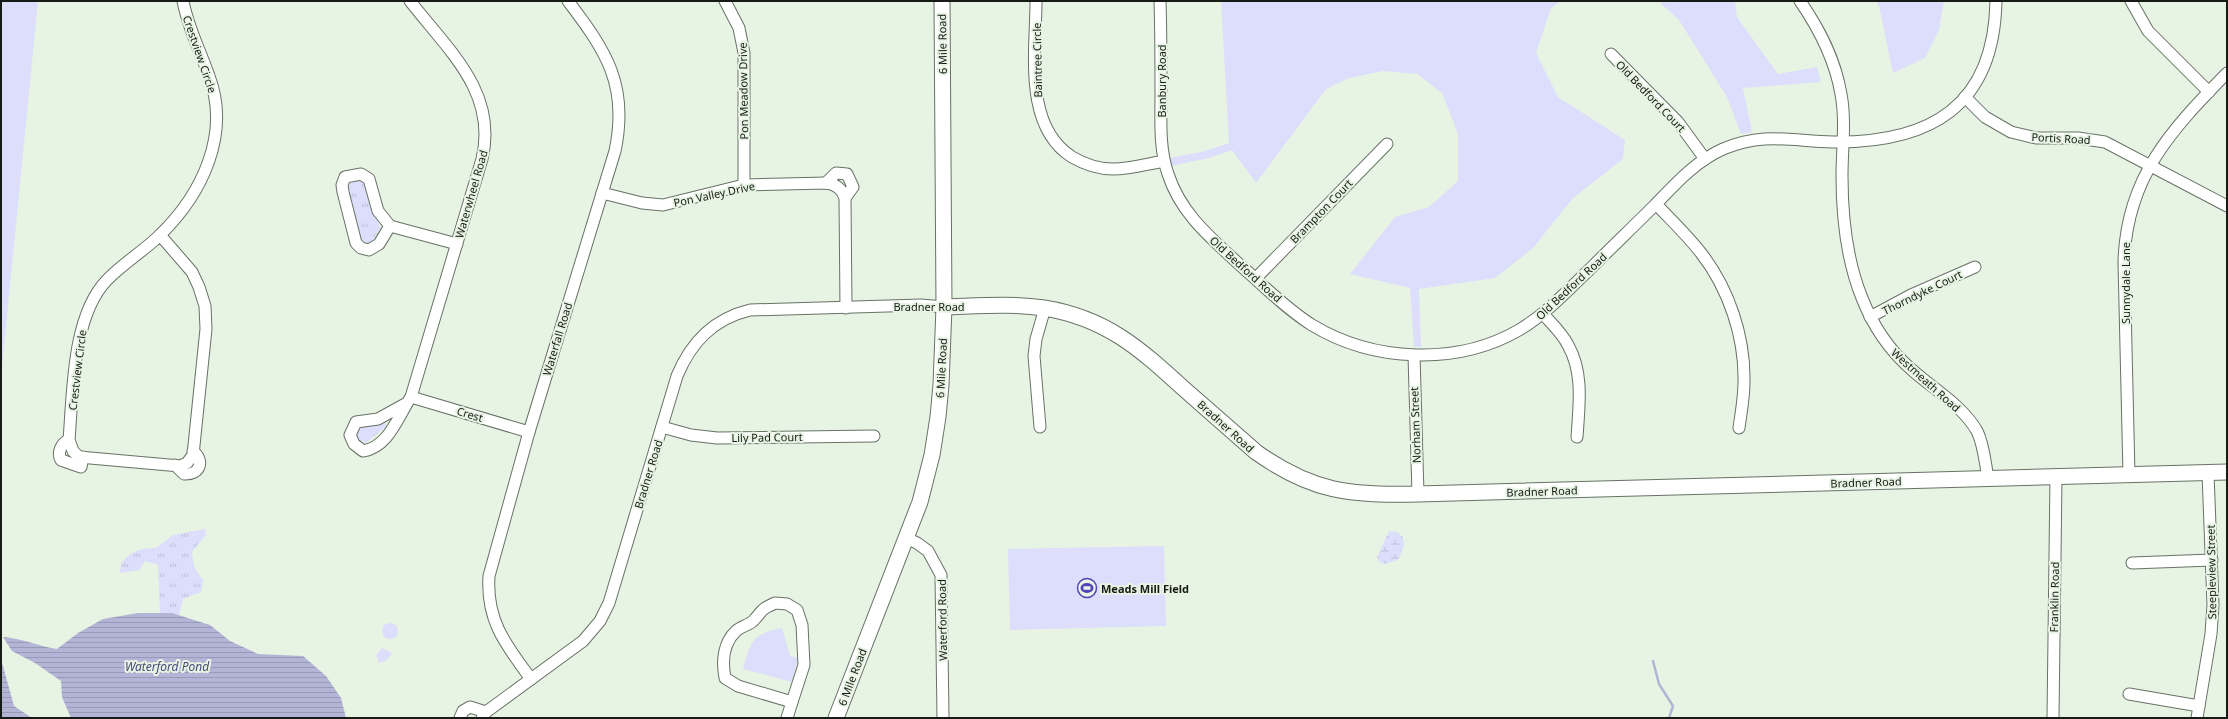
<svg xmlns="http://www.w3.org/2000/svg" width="2228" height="719" font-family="'Noto Sans',sans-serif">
<defs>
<pattern id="grass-tufts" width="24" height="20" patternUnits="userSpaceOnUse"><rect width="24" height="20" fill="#dddefb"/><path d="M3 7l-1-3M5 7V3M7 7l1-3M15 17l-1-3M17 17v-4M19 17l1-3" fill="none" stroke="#bdbed6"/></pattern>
<pattern id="wetland-marsh" width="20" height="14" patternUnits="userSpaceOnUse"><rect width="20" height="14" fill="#dddefb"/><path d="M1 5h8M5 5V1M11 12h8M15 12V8" fill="none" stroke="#bdbed6"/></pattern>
<pattern id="water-rules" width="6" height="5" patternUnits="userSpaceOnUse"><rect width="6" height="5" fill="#b3b4d6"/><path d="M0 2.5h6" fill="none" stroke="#999ab7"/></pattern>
</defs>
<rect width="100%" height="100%" fill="#e7f4e4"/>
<g fill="url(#grass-tufts)">
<polygon points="355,179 363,182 365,185 371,209 381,228 370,244 363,243 360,239 347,190 348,184"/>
<polygon points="385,423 386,426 366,443 358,439 356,433 361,427"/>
<path d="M205,529L206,535L192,552L194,567L203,580L201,592L183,599L179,615L160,613L158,565L145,561L139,570L120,573L121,564C131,551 140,548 156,548L173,535Z"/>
</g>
<polygon fill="url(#wetland-marsh)" points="1389,531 1397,532 1403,537 1404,546 1398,560 1385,564 1380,563 1377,557"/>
<g fill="#dddefb">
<polygon points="1,1 38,1 1,377"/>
<polygon points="1221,1 1561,1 1551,8 1536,53 1558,97 1625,140 1623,159 1573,198 1533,248 1495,278 1419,289 1421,347 1414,347 1410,288 1350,274 1395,217 1429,207 1458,181 1458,134 1442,93 1417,74 1383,71 1349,78 1326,89 1256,183 1232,150 1209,158 1171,166 1168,158 1202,152 1229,143"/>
<polygon points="1658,1 1735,1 1737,17 1778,74 1817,67 1821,82 1743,88 1752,132 1741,134 1727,97 1679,20"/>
<polygon points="1876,1 1944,1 1939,30 1925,58 1893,73 1879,6"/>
<polygon points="1164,546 1166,626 1010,630 1008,549"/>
<circle cx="390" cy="631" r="8"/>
<path d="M782,628L790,656L798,658L792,682L743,669C751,641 752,634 782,628Z"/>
<polygon points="382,648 392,653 387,660 379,663 376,655"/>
</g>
<g fill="url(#water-rules)">
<path d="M138,613H172L210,625L230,641L258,654L303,656L326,676L341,698L346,718H71L62,697L61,681L35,663L12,651L3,637C21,638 38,646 57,649L78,633L103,619Z"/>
<polygon points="1,659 14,706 32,718 1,718"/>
</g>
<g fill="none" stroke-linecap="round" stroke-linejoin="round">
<polyline stroke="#b3b4d6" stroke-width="2.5" points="1653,661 1659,684 1673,706 1669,718"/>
<defs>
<g id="street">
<polyline points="725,1 739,28 744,53 744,185"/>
<path d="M1036,1C1036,51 1023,126 1072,157C1084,164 1098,169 1113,169C1130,169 1147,164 1164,161"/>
<path d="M1160,1C1161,32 1161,63 1161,94C1161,121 1159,148 1168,174C1181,214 1211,238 1240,265C1263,285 1285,308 1312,325C1373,362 1457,366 1519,330C1546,314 1567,291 1590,269C1612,247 1634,226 1656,204C1676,183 1696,161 1723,149C1764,132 1791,141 1833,142C1931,143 1994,106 1996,1"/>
<path d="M1800,1C1820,30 1835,59 1841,94C1846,121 1842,148 1842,176C1842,215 1847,261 1862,298C1873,326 1888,349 1911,369C1933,389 1962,405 1977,431C1984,445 1985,463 1988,478"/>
<polyline points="2131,1 2148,31 2209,92"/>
<polyline points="1611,54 1678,122 1705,159"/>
<polyline points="1965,97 1985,117 2011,132 2036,138 2078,138 2105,142 2227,206"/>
<polygon points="361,174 369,179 378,211 390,226 379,244 369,250 361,248 356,243 343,192 342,185 345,177"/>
<polyline points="826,183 836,173 847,174 853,187 845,198"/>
<path d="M602,193L642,203L663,205L744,185L826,183C836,184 842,189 845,198L846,308"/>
<path d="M1656,204C1671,220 1688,236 1701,253C1729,289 1745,337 1744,382C1744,398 1741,413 1739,428"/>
<polyline points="390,226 457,244"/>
<path d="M160,235L192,272L199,287L205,306L206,329L193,455L187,463L180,466L79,457L73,451L69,440C73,392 72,316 107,280C123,263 144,251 160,235Z"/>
<path d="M160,235C202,194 231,134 209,76C200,50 188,28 183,1"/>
<polyline points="1256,278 1387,144"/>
<path d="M1543,314C1552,324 1562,333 1568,345C1584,373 1579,406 1577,437"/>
<polyline points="1870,317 1911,295 1975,267"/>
<polyline points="1414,355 1418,494"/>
<polyline points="411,397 529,432"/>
<path d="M407,403L378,419L356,422L350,435L354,444L363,451C389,447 398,416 411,397L482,159C498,92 448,50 410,1"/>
<polyline points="662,427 691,435 717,438 874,436"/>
<polyline points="1040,427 1034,356 1036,339 1045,308"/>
<path d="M69,440C61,443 57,453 61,460L81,467L83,457"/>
<path d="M175,465L184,474C200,475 205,461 193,451"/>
<path d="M2129,475L2124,262C2126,178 2171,130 2227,73"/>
<polyline points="906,538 917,543 928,551 941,575 943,718"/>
<polyline points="2132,563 2212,560"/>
<path d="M775,603L787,604L797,610L802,625L804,665L792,702L738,686L725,678C722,662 723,643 736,631C741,626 750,625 754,620C764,609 760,610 775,603Z"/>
<path d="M531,679C506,645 486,621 489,576L529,432L615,151C629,85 606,51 568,1"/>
<polyline points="2129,694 2199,706"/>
<polyline points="460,718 463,711 470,707 486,712"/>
<path d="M482,718L486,712L583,641L600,621L609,603L677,376C691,342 713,319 750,310L921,305L944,307"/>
<polyline points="787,718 792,702"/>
<polyline points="2053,718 2056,477"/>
<polyline points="2197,718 2211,634 2213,605 2208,473"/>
</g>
<g id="secondary">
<path d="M944,307C977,306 1011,303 1044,308C1106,318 1139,348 1183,388C1207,409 1232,431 1256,452C1312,492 1351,496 1418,494L2227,472"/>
<polyline points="836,718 920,502 932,455 938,417 941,385 944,307 942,1"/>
</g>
</defs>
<use href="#street" stroke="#677265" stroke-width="13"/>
<use href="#secondary" stroke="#677265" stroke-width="17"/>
<use href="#street" stroke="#fff" stroke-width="11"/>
<use href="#secondary" stroke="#fff" stroke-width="15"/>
</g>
<defs>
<symbol id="stadium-ring" viewBox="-11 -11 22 22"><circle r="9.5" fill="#e7f4e4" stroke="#5442b9" stroke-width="1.5"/><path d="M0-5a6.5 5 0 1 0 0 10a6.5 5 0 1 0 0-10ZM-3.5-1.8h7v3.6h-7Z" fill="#5442b9"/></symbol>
</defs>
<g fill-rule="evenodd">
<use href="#stadium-ring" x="1076" y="577" width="22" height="22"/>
</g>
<g text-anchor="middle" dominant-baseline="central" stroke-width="4" stroke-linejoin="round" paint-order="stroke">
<g font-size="11" fill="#171b16" stroke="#e7f4e4">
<text transform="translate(942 44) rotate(-91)">6 Mile Road</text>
<text transform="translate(200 54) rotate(71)">Crestview Circle</text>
<text transform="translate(1037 60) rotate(-91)">Baintree Circle</text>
<text transform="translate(1161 81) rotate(-90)">Banbury Road</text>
<text transform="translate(743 91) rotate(-91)">Pon Meadow Drive</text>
<text transform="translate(1651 96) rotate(46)">Old Bedford Court</text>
<text transform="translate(2061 138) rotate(3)">Portis Road</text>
<text transform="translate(471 194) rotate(-74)">Waterwheel Road</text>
<text transform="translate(714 194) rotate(-12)">Pon Valley Drive</text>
<text transform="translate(1321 211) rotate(-46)">Brampton Court</text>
<text transform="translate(1246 269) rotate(42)">Old Bedford Road</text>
<text transform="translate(2125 283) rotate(-90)">Sunnydale Lane</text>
<text transform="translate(1571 286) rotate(-43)">Old Bedford Road</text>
<text transform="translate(1922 292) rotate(-26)">Thorndyke Court</text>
<text x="929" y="306">Bradner Road</text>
<text transform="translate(557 339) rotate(-73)">Waterfall Road</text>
<text transform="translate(941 368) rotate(-87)">6 Mile Road</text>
<text transform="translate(77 370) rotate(-83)">Crestview Circle</text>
<text transform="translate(1926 380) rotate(42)">Westmeath Road</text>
<text transform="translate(470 414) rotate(17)">Crest</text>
<text transform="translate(1415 425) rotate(-92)">Norham Street</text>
<text transform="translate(1226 426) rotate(42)">Bradner Road</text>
<text transform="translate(767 437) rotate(-1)">Lily Pad Court</text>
<text transform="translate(648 474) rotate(-73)">Bradner Road</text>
<text transform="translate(1866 482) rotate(-2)">Bradner Road</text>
<text transform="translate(1542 491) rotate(-2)">Bradner Road</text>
<text transform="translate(2211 572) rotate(-91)">Steepleview Street</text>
<text transform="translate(2054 597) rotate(-89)">Franklin Road</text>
<text transform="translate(942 620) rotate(-91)">Waterford Road</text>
<text transform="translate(852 677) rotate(-69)">6 Mile Road</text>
</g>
<g font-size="11" font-weight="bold" fill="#171b16" stroke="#e7f4e4" text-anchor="start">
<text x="1101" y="588">Meads Mill Field</text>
</g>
<g font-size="12" font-style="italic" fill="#4a4878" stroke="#e7f4e4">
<text x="167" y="666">Waterford Pond</text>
</g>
</g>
<rect width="2228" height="719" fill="none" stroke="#171b16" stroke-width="4"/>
</svg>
